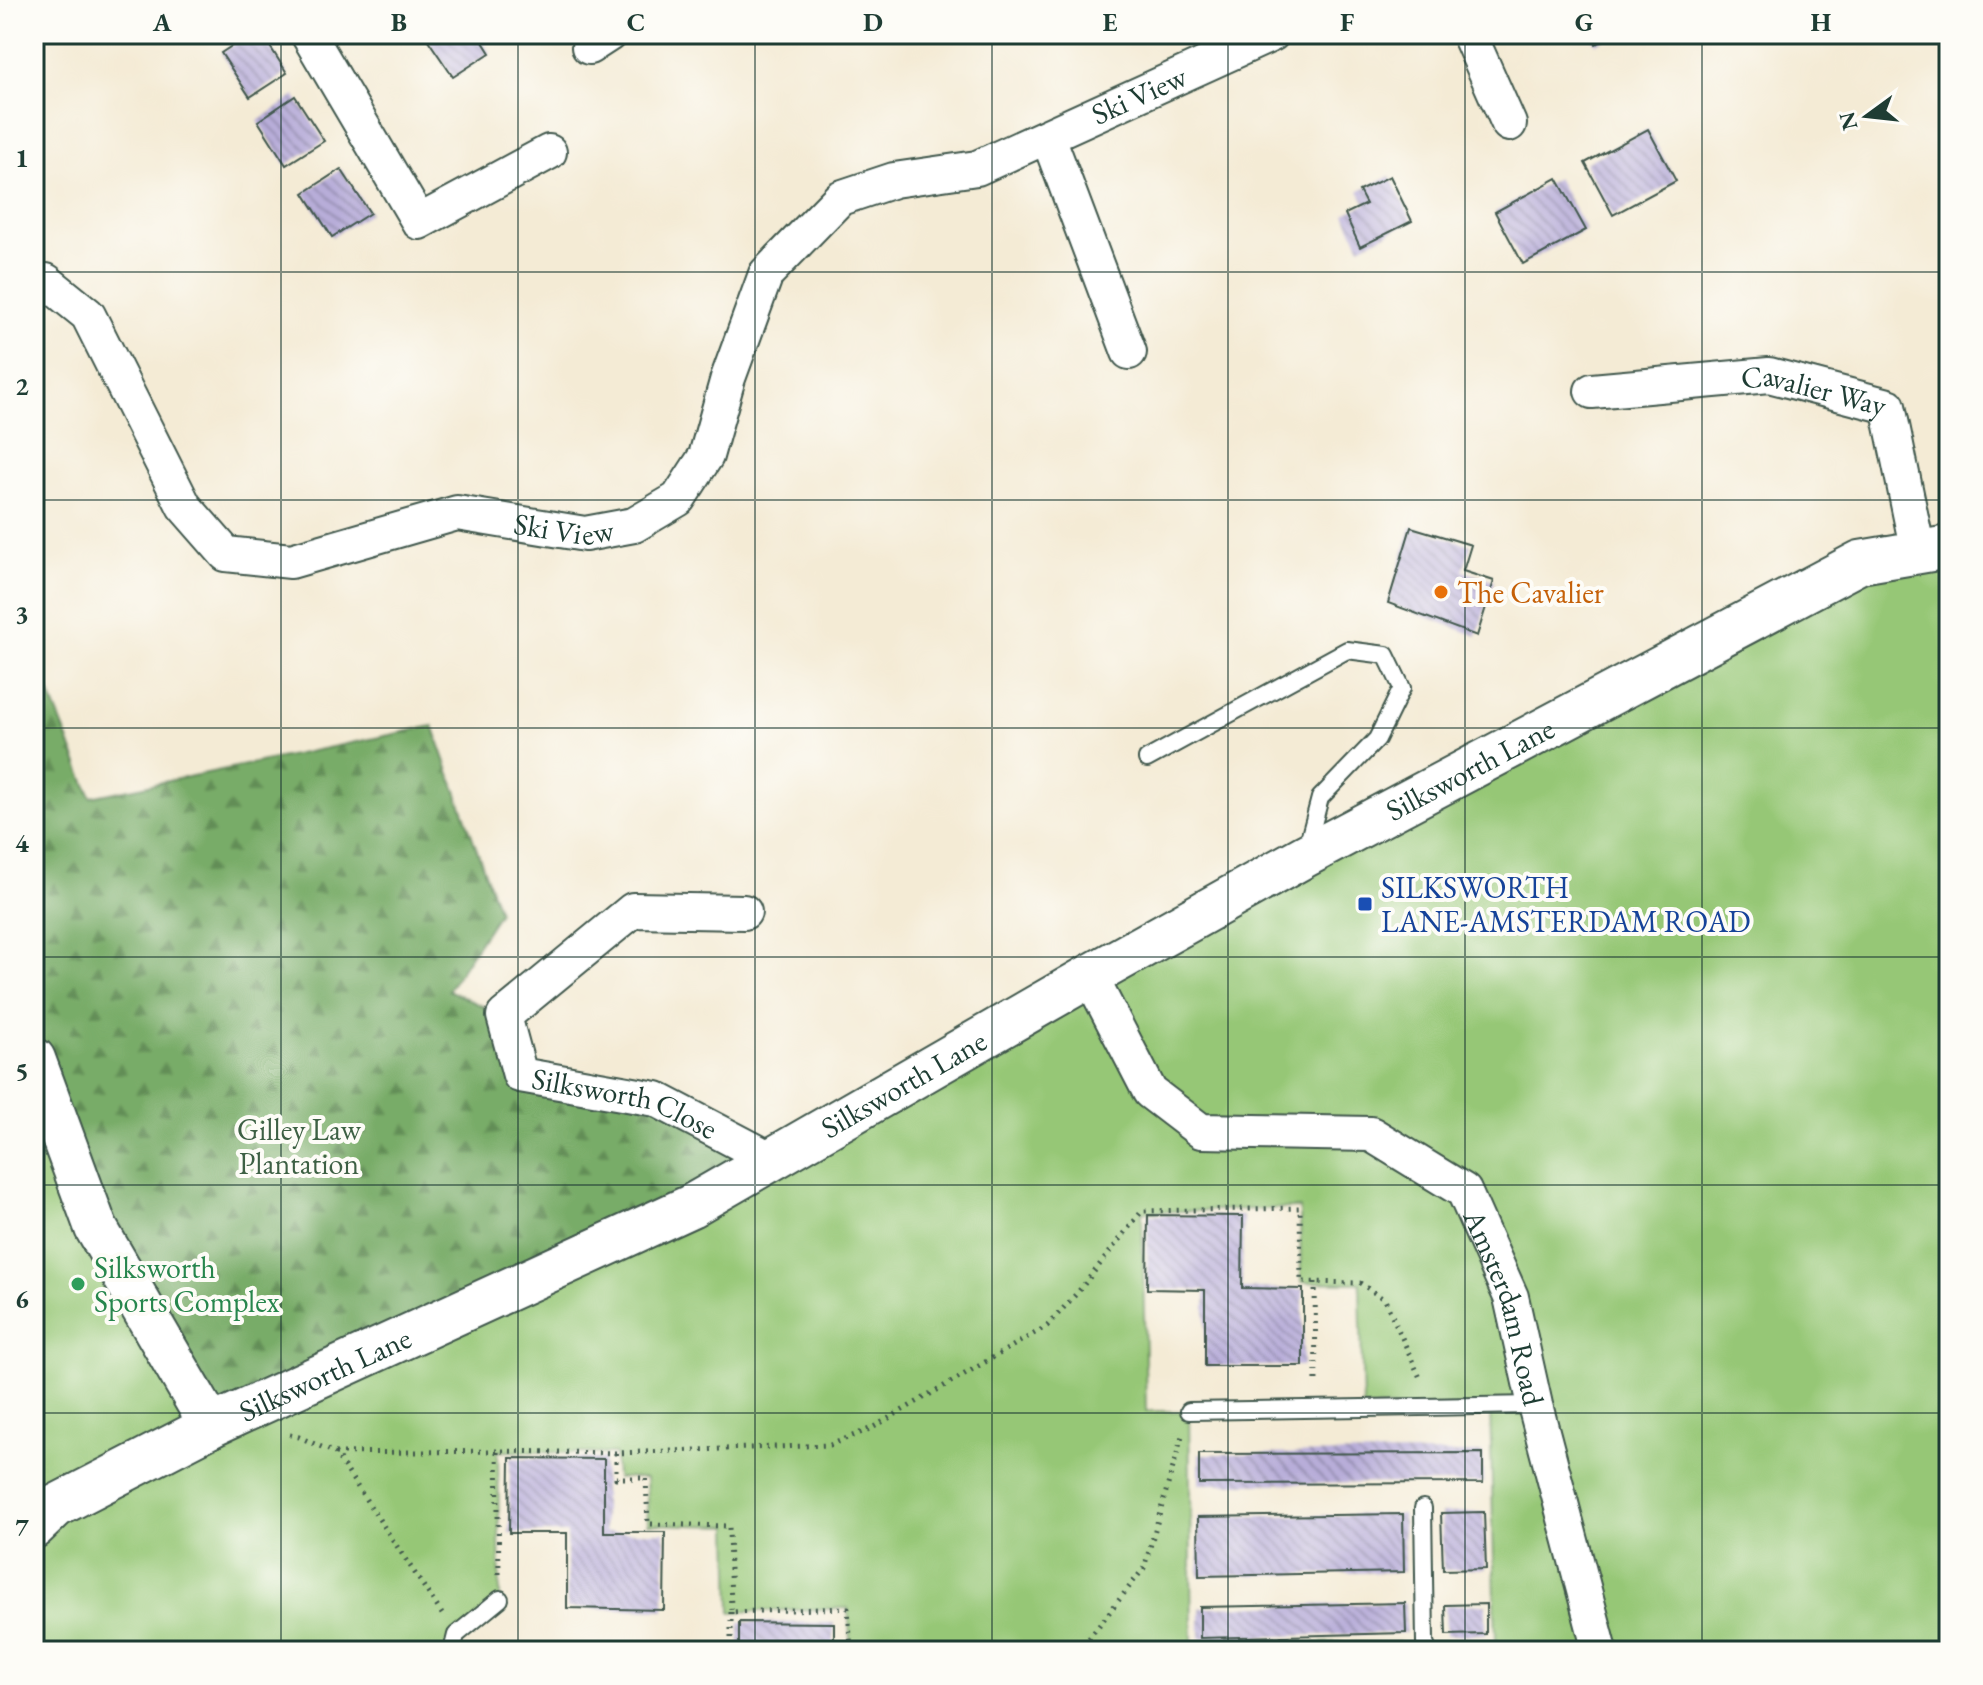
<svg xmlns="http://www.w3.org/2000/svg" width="1983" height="1685" font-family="'EB Garamond',serif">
<defs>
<pattern id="forest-firs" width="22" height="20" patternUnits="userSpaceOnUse" patternTransform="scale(2)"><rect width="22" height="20" fill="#78ac67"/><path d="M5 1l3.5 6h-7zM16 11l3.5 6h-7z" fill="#628d56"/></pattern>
<pattern id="building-back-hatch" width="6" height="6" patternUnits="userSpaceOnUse" patternTransform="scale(2)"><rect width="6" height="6" fill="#b8add9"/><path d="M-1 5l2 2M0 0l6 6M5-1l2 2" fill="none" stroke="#958eb1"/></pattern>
</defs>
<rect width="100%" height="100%" fill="#fdfcf7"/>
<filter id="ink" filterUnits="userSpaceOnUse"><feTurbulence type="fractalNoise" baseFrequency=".0125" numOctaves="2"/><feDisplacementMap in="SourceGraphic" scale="16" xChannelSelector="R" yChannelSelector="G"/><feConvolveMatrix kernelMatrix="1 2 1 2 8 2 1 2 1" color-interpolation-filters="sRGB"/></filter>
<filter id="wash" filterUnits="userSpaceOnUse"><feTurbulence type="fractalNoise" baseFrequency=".006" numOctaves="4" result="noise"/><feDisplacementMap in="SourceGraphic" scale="32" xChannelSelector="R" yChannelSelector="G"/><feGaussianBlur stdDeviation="1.8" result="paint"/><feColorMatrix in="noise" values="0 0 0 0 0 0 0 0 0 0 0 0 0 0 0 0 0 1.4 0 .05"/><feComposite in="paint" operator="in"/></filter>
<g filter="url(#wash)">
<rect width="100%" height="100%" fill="#f4ebd5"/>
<path fill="#96c776" stroke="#5a8255" stroke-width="2" fill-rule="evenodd" d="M1949,547V1651H851L848,1608L731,1612L729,1526L648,1524L646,1478H616L615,1454L498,1451L500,1599L452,1651H34V1143L211,1425L691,1206L1860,562ZM1300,1208L1301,1282L1360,1283L1363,1408L1490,1406L1496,1641L1192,1644L1189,1411H1146L1142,1212Z"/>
<polygon fill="url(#forest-firs)" stroke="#4c744e" stroke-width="2" points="34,654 91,797 433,726 499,912 448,990 504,1016 520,1075 656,1099 772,1160 211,1426 34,1059"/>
<g id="blocks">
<g fill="url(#building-back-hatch)">
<polygon points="250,34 262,34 287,73 250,97 221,53"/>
<polygon points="424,34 478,34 490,53 453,77"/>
<polygon points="1590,34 1616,34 1596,44"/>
<polygon points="295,96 324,141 286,165 258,121"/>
<polygon points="1648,129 1676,181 1613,215 1585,163"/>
<polygon points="341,169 370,213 332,237 304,193"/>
<polygon points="1390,176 1412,221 1360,247 1345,214 1366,204 1359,191"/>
<polygon points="1557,178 1586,230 1523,264 1495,212"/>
<polygon points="1411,527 1471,545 1463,571 1494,581 1477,636 1388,603"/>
<polygon points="1148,1215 1243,1216 1242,1288 1303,1289 1303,1366 1205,1366 1205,1290 1147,1289"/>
<polygon points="1483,1453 1483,1483 1199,1484 1199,1454"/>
<polygon points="510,1458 604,1459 604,1532 665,1532 664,1610 567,1608 567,1533 509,1533"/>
<polygon points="1484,1512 1486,1569 1443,1570 1441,1513"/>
<polygon points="1403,1514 1404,1572 1199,1576 1198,1517"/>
<polygon points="1405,1603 1406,1633 1200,1638 1200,1607"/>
<polygon points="1486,1604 1486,1634 1446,1635 1445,1605"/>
<polygon points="739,1622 834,1623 834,1651 739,1651"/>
</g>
</g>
</g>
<g filter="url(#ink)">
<use href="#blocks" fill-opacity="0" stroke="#3f574c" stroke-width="2"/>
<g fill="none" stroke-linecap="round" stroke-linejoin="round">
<defs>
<g id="service">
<polyline points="1147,759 1347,650 1386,655 1402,688 1377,739 1320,798 1307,847"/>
<polyline points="1189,1411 1535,1405"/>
<polyline points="1423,1508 1425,1642 1428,1651"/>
<polyline points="452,1651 456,1635 500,1599"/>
</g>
<g id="minor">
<polyline points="308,34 419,222 549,152"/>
<polyline points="1469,34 1509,124"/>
<polyline points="589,47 609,34"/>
<polyline points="1048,137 1129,352"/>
<path id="s1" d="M34,281H46L88,315L184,506L226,554L291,561L457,513L585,534L634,525L678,499L706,456L728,378L766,274L840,198L894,180L977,168L1272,34"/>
<path id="s2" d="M1592,391L1769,375L1888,406L1918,552"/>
<path id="s3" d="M744,912L633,910L504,1016L520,1075L656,1099L772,1160"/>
<path id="s4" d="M1090,976L1150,1092L1201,1131L1371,1134L1464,1191L1511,1297L1535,1405L1600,1651"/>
</g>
<g id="tertiary">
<polyline points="34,1059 96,1228 211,1426"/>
<path id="s5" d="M34,1527L56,1506L211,1426L691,1206L1090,976L1305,856L1860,562L1949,547"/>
</g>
</defs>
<use href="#service" stroke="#3f574c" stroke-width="20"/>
<use href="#minor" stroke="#3f574c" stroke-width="38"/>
<use href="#tertiary" stroke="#3f574c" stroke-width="46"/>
<g stroke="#3f574c" stroke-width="5" stroke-dasharray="2 6" stroke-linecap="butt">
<polyline points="1315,1282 1316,1385"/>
<polyline points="290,1435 299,1437 335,1453 442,1614"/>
<polyline points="335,1453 497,1451"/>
<polyline points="616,1453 616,1478 646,1478 648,1524 729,1526 731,1612 848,1608 851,1651"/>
<polyline points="499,1574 497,1451 616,1453 830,1445 872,1428 1047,1326 1078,1292 1142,1211 1300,1208 1301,1282 1360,1283 1385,1300 1421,1380"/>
<polyline points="731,1612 731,1651"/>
<polyline points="1079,1651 1144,1568 1182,1436"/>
</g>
<use href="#service" stroke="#fff" stroke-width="16"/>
<use href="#minor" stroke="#fff" stroke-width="34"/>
<use href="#tertiary" stroke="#fff" stroke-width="42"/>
</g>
</g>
<path fill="none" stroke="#1f3d34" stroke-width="2" stroke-opacity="0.55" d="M281,34V1651M518,34V1651M755,34V1651M992,34V1651M1228,34V1651M1465,34V1651M1702,34V1651M34,272H1949M34,500H1949M34,728H1949M34,957H1949M34,1185H1949M34,1413H1949"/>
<circle fill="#e8710a" stroke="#fdfcf7" stroke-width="3" cx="1441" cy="592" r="8"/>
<rect fill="#1a4fb4" stroke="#fdfcf7" stroke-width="3" x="1357" y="896" width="16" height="16" rx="4"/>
<circle fill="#2e9e5b" stroke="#fdfcf7" stroke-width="3" cx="78" cy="1284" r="8"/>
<g text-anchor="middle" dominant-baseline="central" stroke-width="8" stroke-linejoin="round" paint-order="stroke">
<g font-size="30" fill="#1f3d34" stroke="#fdfcf7">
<text stroke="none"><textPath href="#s1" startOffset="1480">Ski View</textPath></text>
<text stroke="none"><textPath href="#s2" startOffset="224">Cavalier Way</textPath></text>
<text stroke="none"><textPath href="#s1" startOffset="690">Ski View</textPath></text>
<text stroke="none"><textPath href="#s5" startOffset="1626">Silksworth Lane</textPath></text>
<text stroke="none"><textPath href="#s5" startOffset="978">Silksworth Lane</textPath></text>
<text stroke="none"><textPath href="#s3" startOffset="448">Silksworth Close</textPath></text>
<text stroke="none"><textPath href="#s4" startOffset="598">Amsterdam Road</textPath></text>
<text stroke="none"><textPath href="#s5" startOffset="330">Silksworth Lane</textPath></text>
</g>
<g font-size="30" fill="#c56008" stroke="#fdfcf7" text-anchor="start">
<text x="1457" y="592">The Cavalier</text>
</g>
<g font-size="30" fill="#164399" stroke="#fdfcf7" text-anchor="start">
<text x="1381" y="887">SILKSWORTH<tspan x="1381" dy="34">LANE-AMSTERDAM ROAD</tspan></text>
</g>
<g font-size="30" fill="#3d6044" stroke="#fdfcf7">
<text x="299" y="1129">Gilley Law<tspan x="299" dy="34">Plantation</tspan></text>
</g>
<g font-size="30" fill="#27864d" stroke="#fdfcf7" text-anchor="start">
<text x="94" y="1267">Silksworth<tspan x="94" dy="34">Sports Complex</tspan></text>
</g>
</g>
<rect width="1983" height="1685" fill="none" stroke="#fdfcf7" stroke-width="88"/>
<g transform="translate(1867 116) rotate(255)" stroke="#fdfcf7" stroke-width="6" paint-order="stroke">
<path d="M0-6L14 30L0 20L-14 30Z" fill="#1f3d34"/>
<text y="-12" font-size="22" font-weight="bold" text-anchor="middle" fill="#1f3d34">N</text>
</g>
<rect x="44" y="44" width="1895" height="1597" fill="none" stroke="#1f3d34" stroke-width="3"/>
<g font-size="26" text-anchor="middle" font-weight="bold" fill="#1f3d34">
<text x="162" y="31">A</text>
<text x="399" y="31">B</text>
<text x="636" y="31">C</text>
<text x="873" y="31">D</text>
<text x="1110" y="31">E</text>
<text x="1347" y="31">F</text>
<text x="1584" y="31">G</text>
<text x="1821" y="31">H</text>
<text x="22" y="167">1</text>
<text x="22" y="395">2</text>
<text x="22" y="623">3</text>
<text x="22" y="852">4</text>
<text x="22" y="1080">5</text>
<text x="22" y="1308">6</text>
<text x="22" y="1536">7</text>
</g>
</svg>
